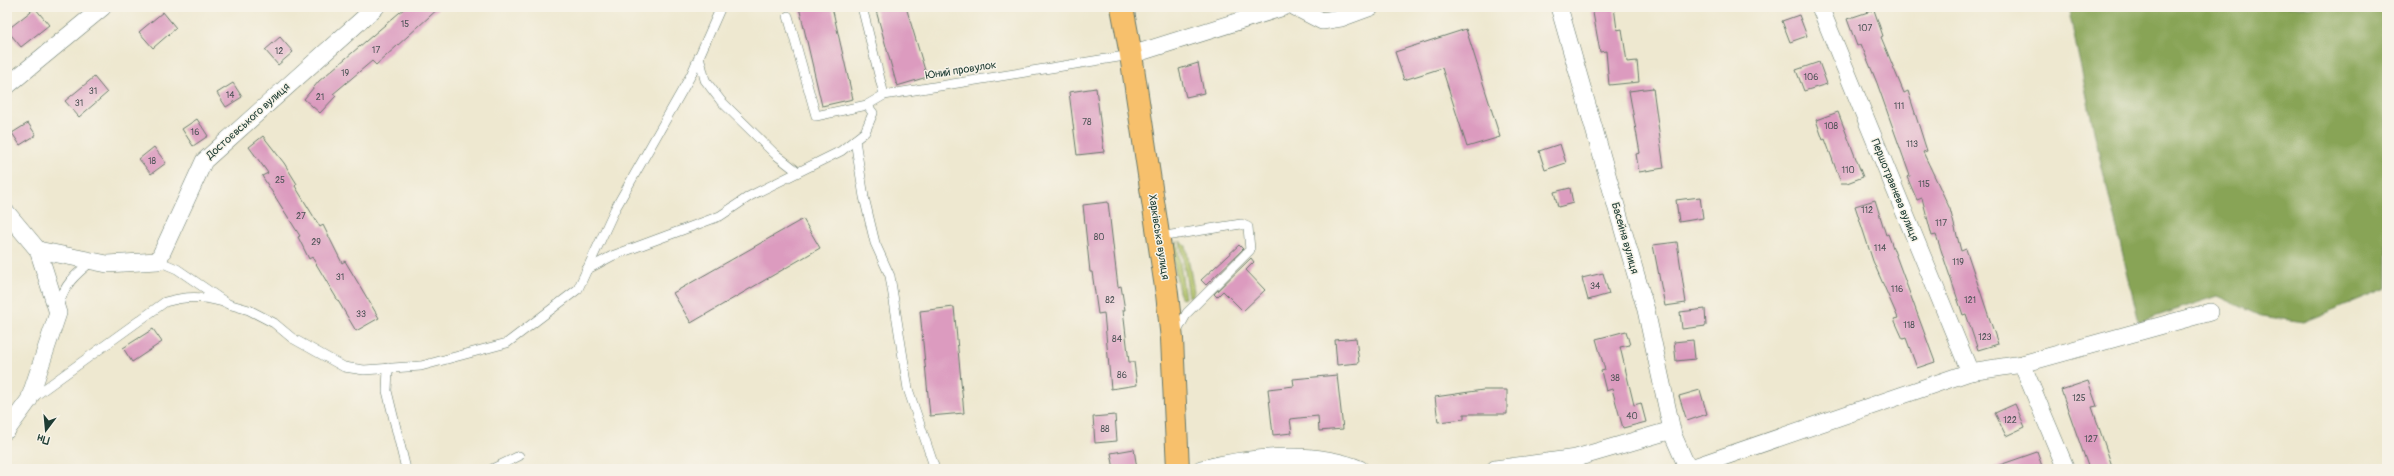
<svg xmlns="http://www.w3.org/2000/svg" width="2394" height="476" font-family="Pangolin,sans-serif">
<rect width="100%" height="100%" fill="#f7f3e8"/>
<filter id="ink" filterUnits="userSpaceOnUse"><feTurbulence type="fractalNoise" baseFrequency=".025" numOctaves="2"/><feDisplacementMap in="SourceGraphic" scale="8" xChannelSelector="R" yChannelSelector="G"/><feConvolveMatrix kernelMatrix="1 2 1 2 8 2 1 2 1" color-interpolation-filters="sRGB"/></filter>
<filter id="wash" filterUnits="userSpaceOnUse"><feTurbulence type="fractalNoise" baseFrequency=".012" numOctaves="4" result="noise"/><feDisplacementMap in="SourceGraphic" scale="16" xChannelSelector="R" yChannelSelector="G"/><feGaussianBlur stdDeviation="0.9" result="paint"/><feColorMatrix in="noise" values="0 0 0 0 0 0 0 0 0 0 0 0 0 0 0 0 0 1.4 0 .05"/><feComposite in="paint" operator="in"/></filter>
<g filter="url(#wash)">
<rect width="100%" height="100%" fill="#eee8d0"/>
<g fill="#abbd61" stroke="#657d4a">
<polygon points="1177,241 1185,298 1182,299 1179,292 1171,249"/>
<polygon points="1180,241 1186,246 1194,291 1193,295 1189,297"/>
</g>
<polygon fill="#88a457" stroke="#547046" points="2068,7 2387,7 2387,288 2303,322 2261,316 2218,296 2139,322 2100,159"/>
<g id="blocks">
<g fill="#dc9bbf">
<polygon points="406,7 440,7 376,65 372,61 333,94 336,96 320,113 304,99 319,81"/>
<polygon points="799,7 832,7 853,99 822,106"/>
<polygon points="875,7 906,7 927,77 897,86"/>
<polygon points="1592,7 1614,7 1617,30 1622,29 1627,62 1637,61 1639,82 1609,85 1606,51 1600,52"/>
<polygon points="35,8 49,25 21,47 7,30"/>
<polygon points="1874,10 1883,36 1881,37 1904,93 1908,91 1927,151 1923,152 1950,209 1961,251 1966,249 1998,344 1978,350 1966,314 1963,315 1936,235 1932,236 1922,198 1917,200 1907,177 1910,176 1877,83 1861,44 1857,46 1847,19"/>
<polygon points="163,12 176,28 153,48 139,32"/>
<polygon points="1799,15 1807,36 1790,42 1782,21"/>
<polygon points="1466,29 1500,137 1467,147 1442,68 1404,80 1395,52"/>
<polygon points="280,37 293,52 278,65 265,50"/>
<polygon points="1819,62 1827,84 1804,91 1796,70"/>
<polygon points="1198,63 1204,93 1186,97 1179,69"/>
<polygon points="94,77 107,93 79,117 65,101"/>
<polygon points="233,83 242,97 226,107 217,93"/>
<polygon points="1096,88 1104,152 1077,155 1069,92"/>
<polygon points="1653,88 1664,168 1639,172 1636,154 1640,153 1629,91"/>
<polygon points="1838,112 1863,177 1847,183 1841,183 1825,139 1823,140 1816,120"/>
<polygon points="197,119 208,136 193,146 182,129"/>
<polygon points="28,123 36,135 20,145 12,133"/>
<polygon points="263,136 284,163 297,184 295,186 320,227 323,225 342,263 345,261 379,318 356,331 312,257 309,259 298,237 300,236 262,176 268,173 249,147"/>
<polygon points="1560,144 1566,163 1545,170 1539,151"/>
<polygon points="154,147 166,163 151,174 139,159"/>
<polygon points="1570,188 1573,203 1558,207 1554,192"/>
<polygon points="1700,197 1703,218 1679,222 1676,200"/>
<polygon points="1875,200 1886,235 1888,234 1935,362 1917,368 1906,338 1903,339 1894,319 1898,318 1873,261 1855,206"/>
<polygon points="1108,202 1118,287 1121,286 1125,310 1123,310 1129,362 1134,362 1137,385 1111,389 1104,313 1098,314 1092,272 1090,272 1083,205"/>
<polygon points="803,219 820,248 691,323 673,293"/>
<polygon points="1677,242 1686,303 1665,306 1653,245"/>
<polygon points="1239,245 1243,249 1206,285 1201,280"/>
<polygon points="1251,258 1254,262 1246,270 1265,290 1243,311 1223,291 1217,297 1214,294"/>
<polygon points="1603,273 1609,294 1588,300 1582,278"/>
<polygon points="954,307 964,413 930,416 920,311"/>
<polygon points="1705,309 1706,326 1682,329 1680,312"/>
<polygon points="153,329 162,342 132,362 123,348"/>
<polygon points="1626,331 1630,345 1620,347 1634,405 1641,403 1646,422 1623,428 1612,389 1606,391 1601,371 1605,370 1596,339"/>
<polygon points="1356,338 1359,363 1337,365 1335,340"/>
<polygon points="1693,340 1695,359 1676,361 1674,342"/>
<polygon points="1337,375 1343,429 1319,431 1318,416 1290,419 1292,433 1273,435 1268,389 1294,386 1293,379"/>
<polygon points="2088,381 2097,406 2092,407 2113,469 2089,469 2061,390"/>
<polygon points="1483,390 1507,390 1507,414 1464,414 1464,419 1438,422 1435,397"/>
<polygon points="1700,390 1707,414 1687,421 1679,396"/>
<polygon points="2015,404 2025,427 2006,436 1995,413"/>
<polygon points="1115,415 1117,441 1095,443 1093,417"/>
<polygon points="1134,449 1137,469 1114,469 1111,453"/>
<polygon points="2037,452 2043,469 1995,469 1994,467"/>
</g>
</g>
</g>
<g filter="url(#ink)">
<use href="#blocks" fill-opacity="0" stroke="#67796b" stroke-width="1"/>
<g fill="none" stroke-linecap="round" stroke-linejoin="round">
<defs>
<g id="lane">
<polyline points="862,7 884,95 1131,55"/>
<polyline points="788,16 816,116 867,105 884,95"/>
<polyline points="699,56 705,80 721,101 775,154 798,172"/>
<polyline points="855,140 864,197 875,243 890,276 908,389 935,469"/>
<polyline points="1159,237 1241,224 1248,227 1250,250 1187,313 1176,333"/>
<polyline points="158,261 177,269 228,304 249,310 274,323 292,338 344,367 364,370 421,366 507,343 578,289 615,209 691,75 721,7"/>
<polyline points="586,270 612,256 720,216 750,196 841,151 865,132 873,113 867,105"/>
<path d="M59,306C63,285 76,274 92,261"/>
<polyline points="388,368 387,391 406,469"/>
<path d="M32,398L165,302C186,296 202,296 223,302"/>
<polyline points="492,469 519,456"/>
</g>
<g id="street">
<polyline points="1295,7 1322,21 1341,18 1371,7"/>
<polyline points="1559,7 1646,310 1673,435 1688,469"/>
<polyline points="1820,7 1970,372"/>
<polyline points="1131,55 1284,7"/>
<polyline points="7,86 103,7"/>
<polyline points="7,213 38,250 58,313 29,400 7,430"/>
<polyline points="38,250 107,264 158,261 204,161 376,7"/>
<polyline points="2022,364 2066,469"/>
<path d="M1201,469C1251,457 1311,449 1360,469"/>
<polyline points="1495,469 1576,458 1672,430"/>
<polyline points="1688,469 1970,372 2022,364 2210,312"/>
</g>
<polyline id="primary" points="1122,7 1131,55 1167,294 1172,339 1178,469"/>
</defs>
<use href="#lane" stroke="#67796b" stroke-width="10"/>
<use href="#street" stroke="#67796b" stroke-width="18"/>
<use href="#primary" stroke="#67796b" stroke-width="24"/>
<use href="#lane" stroke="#fff" stroke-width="9"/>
<use href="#street" stroke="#fff" stroke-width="17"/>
<use href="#primary" stroke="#f7c06c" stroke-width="22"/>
</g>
</g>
<g text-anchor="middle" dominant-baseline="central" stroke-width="3" stroke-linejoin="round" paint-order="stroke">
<g font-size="9" fill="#4e5457">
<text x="405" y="24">15</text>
<text x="1865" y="28">107</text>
<text x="376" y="50">17</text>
<text x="279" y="51">12</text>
<text x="345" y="73">19</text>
<text x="1811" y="77">106</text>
<text x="93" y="91">31</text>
<text x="230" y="95">14</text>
<text x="320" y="97">21</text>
<text x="79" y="103">31</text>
<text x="1899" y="106">111</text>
<text x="1087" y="122">78</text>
<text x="1831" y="126">108</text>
<text x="195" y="132">16</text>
<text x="1912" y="144">113</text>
<text x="152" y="161">18</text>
<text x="1848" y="170">110</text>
<text x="280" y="180">25</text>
<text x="1924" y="184">115</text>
<text x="1867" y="210">112</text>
<text x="301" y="216">27</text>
<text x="1941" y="223">117</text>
<text x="1099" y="237">80</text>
<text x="316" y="242">29</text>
<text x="1880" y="248">114</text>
<text x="1958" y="262">119</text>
<text x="340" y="277">31</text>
<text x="1595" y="286">34</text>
<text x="1897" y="289">116</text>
<text x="1110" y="300">82</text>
<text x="1970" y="300">121</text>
<text x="361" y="314">33</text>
<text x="1909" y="325">118</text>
<text x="1985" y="337">123</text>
<text x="1117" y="339">84</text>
<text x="1122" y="375">86</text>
<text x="1615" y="378">38</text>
<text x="2079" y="398">125</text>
<text x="1632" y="416">40</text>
<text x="2010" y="420">122</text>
<text x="1105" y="429">88</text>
<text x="2091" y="439">127</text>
</g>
<g font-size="11" fill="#1f3d34" stroke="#f7f3e8">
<text transform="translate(961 70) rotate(-9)">Юний провулок</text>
<text transform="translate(248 121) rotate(-42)">Достоєвського вулиця</text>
<text transform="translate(1895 190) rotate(68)">Першотравнева вулиця</text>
<text transform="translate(1159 237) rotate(81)">Харківська вулиця</text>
<text transform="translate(1625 238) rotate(74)">Басейна вулиця</text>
</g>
</g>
<rect width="2394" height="476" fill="none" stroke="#f7f3e8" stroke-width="24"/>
<g transform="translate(46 430) rotate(196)" stroke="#f7f3e8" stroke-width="3" paint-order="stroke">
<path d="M0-3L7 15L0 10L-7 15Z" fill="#1f3d34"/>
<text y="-6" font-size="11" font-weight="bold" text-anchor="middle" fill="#1f3d34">Пн</text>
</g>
</svg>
